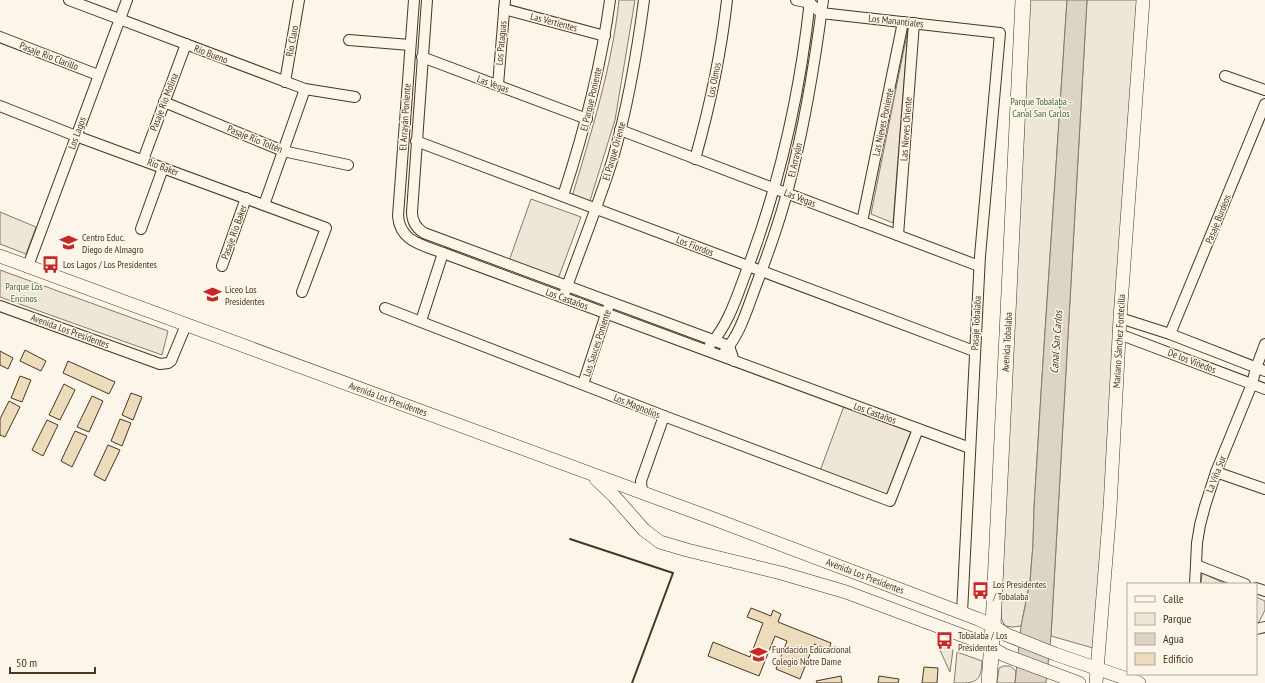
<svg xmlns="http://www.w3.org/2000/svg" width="1265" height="683" font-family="'PT Sans Narrow',sans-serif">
<rect width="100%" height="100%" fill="#fbf6e9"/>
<g fill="#ede6d9" stroke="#887966">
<path d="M619,0H635L615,120L589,204L572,197C591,133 612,67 619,0Z"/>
<polygon points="1029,0 1067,0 1042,377 1034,508 1033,544 1030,582 1021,626 1013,627 1005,626 1001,618 1004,537"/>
<polygon points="1087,0 1137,0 1107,508 1093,648 1051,636"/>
<polygon points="908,29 893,223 871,214"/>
<polygon points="531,199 581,217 558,279 509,261"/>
<polygon points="0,212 36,227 26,254 0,244"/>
<polygon points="0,270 168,331 162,355 0,297"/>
<polygon points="844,406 911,431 887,495 820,471"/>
<polygon points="1202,573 1226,584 1201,584"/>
<polygon points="1256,597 1265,601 1265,610 1258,624 1256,624"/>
<polygon points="938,646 953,650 950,672"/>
<path d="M957,652L982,661C981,683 976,683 954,683Z"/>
<polygon points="1003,666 1010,666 1016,671 1015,683 997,683 999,668"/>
</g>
<polygon fill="#dcd4c6" stroke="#887966" points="1067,0 1087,0 1051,636 1046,683 1015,683 1021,626 1030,582 1033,544 1034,508 1042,377"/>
<g fill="#ecdcbc" stroke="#4a3520">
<polygon points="25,350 46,361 41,371 20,361"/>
<polygon points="0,351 13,358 8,369 0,365"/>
<polygon points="68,361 115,382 109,394 63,373"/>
<polygon points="20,376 31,380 22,402 11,398"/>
<polygon points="64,384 75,390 60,420 49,415"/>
<polygon points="131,393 142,397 133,420 122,415"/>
<polygon points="92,396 103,401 89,432 77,427"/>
<polygon points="9,401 20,407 5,437 0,435 0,419"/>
<polygon points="120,419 131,423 122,446 111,441"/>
<polygon points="47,420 58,425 43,456 32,450"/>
<polygon points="75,431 87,436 72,467 61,461"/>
<polygon points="108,445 120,450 105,481 94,475"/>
<polygon points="751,608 771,616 773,610 781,614 778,622 831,643 829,650 814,644 800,679 776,669 787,641 775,636 759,676 708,656 713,642 750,657 763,623 747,617"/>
<polygon points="924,667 938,668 937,683 922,683"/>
<polygon points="841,676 842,683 817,683 816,681"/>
<polygon points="879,676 899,679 898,683 878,683"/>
</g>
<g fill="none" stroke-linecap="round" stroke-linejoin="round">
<defs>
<g id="minor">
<polyline points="69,0 305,89 355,97"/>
<path d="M414,0L398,216C400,242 423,245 443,253L970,448"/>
<path d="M427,0L412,212C412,222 416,228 424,233L729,346L734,361"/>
<polyline points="796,0 810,3 821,13 1000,33 980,256 962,613"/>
<polyline points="504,9 605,36"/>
<polyline points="0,37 98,75"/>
<polyline points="349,40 410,45"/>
<polyline points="422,57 587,119"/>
<polyline points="1225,76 1265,90"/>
<polyline points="285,82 299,0"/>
<polyline points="498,85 505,0"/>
<polyline points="164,102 283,151 348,165"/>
<polyline points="0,106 76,136 326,228 302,292"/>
<polyline points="620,130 979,266"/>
<polyline points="416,141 974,351"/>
<path d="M695,159C710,106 721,54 727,0"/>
<polyline points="143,160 186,44"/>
<path d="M563,196C584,132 601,67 610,0"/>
<polyline points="264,205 305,89"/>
<polyline points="862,222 903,22"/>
<polyline points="141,229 163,168"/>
<polyline points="898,235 914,23"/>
<polyline points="28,266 127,0"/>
<polyline points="222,266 246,198"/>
<path d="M565,292C581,247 599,203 613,158C628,106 637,53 644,0"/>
<polyline points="0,306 160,364 168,363 171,361 186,325"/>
<polyline points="385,308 664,416 890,501 918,429"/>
<polyline points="1120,318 1170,334 1265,371"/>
<polyline points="421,321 443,253"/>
<polyline points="1119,334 1265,389"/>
<polyline points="1170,334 1265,104"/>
<path d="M710,345C728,325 736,299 745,275C779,187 800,94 810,0"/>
<path d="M725,351C741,333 748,306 757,283C769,251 781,218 789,185C805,124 815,62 823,0"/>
<polyline points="583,384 608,308"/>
<polyline points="1216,472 1265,489"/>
<polyline points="642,493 641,481 664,416"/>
<polyline points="1196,565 1245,584"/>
<polyline points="1195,584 1197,543 1200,525 1205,506 1216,472 1252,384 1256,368 1265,344"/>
<polyline points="1256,588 1265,591"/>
<polyline points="1256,629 1265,627"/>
</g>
<g id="tertiary">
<polyline points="0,256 714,519 978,619 993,626 1007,635 1055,654 1139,683"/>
<polyline points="596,479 614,496 644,530 660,542 687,550 781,573 846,592 972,639 992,648 1004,655 1079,683"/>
<polyline points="1096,683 1110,508 1120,318 1143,0"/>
</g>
<polyline id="secondary" points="989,683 993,626 1023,0"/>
</defs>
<use href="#minor" stroke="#4a3520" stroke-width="12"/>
<use href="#tertiary" stroke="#4a3520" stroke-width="14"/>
<use href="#secondary" stroke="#4a3520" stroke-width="16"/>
<use href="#minor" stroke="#fbf6e9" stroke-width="10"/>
<use href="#tertiary" stroke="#fbf6e9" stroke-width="13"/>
<use href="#secondary" stroke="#fbf6e9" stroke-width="15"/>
<polyline stroke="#4a3520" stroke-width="2" points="570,539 673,573 632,683"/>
</g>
<defs>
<symbol id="school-bare" viewBox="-9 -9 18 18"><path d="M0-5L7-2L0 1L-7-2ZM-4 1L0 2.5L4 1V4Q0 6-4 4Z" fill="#c62828" stroke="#fbf6e9" stroke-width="2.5" paint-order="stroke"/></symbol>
<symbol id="bus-bare" viewBox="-9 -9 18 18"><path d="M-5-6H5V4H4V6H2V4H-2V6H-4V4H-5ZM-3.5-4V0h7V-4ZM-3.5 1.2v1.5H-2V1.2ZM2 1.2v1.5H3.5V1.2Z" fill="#c62828" stroke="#fbf6e9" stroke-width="2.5" paint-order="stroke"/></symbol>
</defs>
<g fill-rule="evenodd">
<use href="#school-bare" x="56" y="230" width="25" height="25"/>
<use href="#bus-bare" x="38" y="252" width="25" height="25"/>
<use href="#school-bare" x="200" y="282" width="25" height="25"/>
<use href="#bus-bare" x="968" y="578" width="25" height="25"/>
<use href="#bus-bare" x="932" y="628" width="25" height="25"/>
<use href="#school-bare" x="746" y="642" width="25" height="25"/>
</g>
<g text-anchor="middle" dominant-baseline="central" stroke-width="3" stroke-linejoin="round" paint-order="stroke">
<g font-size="10" fill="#4a3520" stroke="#fbf6e9">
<text transform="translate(896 21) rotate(6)">Los Manantiales</text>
<text transform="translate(554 22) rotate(15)">Las Vertientes</text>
<text transform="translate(292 41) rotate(-80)">Río Claro</text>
<text transform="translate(501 43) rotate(-85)">Los Pataguas</text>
<text transform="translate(211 54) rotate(21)">Río Bueno</text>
<text transform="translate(49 56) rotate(21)">Pasaje Río Clarillo</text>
<text transform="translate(714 80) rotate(-79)">Los Olmos</text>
<text transform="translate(493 84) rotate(20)">Las Vegas</text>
<text transform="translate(591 99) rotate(-77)">El Parque Poniente</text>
<text transform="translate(164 102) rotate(-69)">Pasaje Río Molina</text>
<text transform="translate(405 117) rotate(-86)">El Arrayán Poniente</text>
<text transform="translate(883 122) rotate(-78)">Las Nieves Poniente</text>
<text transform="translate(906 129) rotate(-86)">Las Nieves Oriente</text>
<text transform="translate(77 133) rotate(-70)">Los Lagos</text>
<text transform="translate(255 139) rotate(22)">Pasaje Río Toltén</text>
<text transform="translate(614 151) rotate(-74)">El Parque Oriente</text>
<text transform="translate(795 160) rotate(-78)">El Arrayán</text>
<text transform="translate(163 167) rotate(20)">Río Baker</text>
<text transform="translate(800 198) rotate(21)">Las Vegas</text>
<text transform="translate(1218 219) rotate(-68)">Pasaje Burdeos</text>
<text transform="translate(234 232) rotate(-70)">Pasaje Río Baker</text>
<text transform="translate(695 246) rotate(21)">Los Fiordos</text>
<text transform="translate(567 299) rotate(20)">Los Castaños</text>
<text transform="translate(976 323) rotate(-87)">Pasaje Tobalaba</text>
<text transform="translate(70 331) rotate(20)">Avenida Los Presidentes</text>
<text transform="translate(1119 341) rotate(-87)">Mariano Sánchez Fontecilla</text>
<text transform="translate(1007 342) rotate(-87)">Avenida Tobalaba</text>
<text transform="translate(597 343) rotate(-72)">Los Sauces Poniente</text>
<text transform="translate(1192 361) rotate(21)">De los Viñedos</text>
<text transform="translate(388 399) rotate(20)">Avenida Los Presidentes</text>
<text transform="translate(637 406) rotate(22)">Los Magnolios</text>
<text transform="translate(875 413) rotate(20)">Los Castaños</text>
<text transform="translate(1216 474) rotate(-69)">La Viña Sur</text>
<text transform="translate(865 576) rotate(21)">Avenida Los Presidentes</text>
</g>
<g font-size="10" fill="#436837" stroke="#fbf6e9">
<text x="1041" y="101">Parque Tobalaba -<tspan x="1041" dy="12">Canal San Carlos</tspan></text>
<text x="24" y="286">Parque Los<tspan x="24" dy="12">Encinos</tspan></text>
</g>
<g font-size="10" fill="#4a3520" stroke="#fbf6e9" text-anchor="start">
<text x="82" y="237">Centro Educ.<tspan x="82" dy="12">Diego de Almagro</tspan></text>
<text x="63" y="264">Los Lagos / Los Presidentes</text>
<text x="225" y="289">Liceo Los<tspan x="225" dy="12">Presidentes</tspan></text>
<text x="993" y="584">Los Presidentes<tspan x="993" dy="12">/ Tobalaba</tspan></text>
<text x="958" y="635">Tobalaba / Los<tspan x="958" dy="12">Presidentes</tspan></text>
<text x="772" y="649">Fundación Educacional<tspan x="772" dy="12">Colegio Notre Dame</tspan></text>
</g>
<g font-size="11" font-style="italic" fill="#4a3520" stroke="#fbf6e9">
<text transform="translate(1056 342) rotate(-86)">Canal San Carlos</text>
</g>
</g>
<rect x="1127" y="583" width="130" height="92" fill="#fbf6e9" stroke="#b4a999"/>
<rect x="1135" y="596" width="20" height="6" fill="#fbf6e9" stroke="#b4a999"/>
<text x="1163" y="603" font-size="12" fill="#4a3520">Calle</text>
<rect x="1135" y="613" width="20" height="12" fill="#ede6d9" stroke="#b4a999"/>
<text x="1163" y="623" font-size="12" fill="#4a3520">Parque</text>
<rect x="1135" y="633" width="20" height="12" fill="#dcd4c6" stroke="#b4a999"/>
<text x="1163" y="643" font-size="12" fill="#4a3520">Agua</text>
<rect x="1135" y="653" width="20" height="12" fill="#ecdcbc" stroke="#b4a999"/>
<text x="1163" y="663" font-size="12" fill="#4a3520">Edificio</text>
<path d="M10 667v6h85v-6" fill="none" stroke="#4a3520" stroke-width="2"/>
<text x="16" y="667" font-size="12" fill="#4a3520" stroke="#fbf6e9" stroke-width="3" paint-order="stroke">50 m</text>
</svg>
